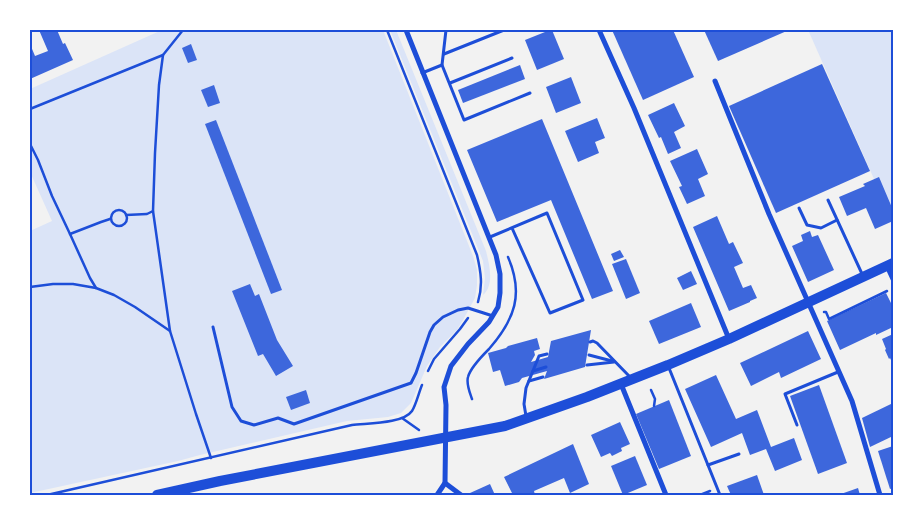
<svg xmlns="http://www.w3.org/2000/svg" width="923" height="525" font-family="Georgia,serif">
<rect width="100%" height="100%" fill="#f2f2f2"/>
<g fill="#dbe4f7">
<polygon points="162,30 383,30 473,256 477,270 477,285 475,298 463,320 457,330 440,347 427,366 411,403 401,413 388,417 347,421 200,455 178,461 30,493 30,231 52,221 30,172 30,89"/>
<path d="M390,30H396L486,251C489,263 495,285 483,295L485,278L483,261Z"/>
<polygon points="813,30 893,30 893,210 874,179 809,32"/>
</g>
<g fill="#3d67dc">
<polygon points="39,30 57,30 63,44 65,43 73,60 30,79 30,44 35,56 48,51"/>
<polygon points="550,30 552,30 564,59 537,70 525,40"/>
<polygon points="612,30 673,30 694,77 643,100"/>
<polygon points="704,30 789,30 718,61"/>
<polygon points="191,44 197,60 188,63 182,48"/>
<polygon points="822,64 870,171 776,213 729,106"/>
<polygon points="520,65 525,79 463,103 458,90"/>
<polygon points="571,77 581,103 556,113 546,87"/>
<polygon points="214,85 220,103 208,107 201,90"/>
<polygon points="674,103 685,126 674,132 681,148 668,154 661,137 659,138 648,115"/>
<polygon points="597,118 605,138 595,142 599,153 578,162 565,131"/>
<polygon points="542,119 613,291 592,299 551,200 497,222 467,150"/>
<polygon points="216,120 282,290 271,294 205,124"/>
<polygon points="697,149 708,174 698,179 705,196 687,204 679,187 682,186 670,161"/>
<polygon points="879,177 893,210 893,221 875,229 866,208 847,216 839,197 865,186 863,184"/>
<polygon points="717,216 729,244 733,242 743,263 734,267 743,288 751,285 757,298 750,301 750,302 729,311 693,227"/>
<polygon points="810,231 812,237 818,235 834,270 808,282 792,246 803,241 801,235"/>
<polygon points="620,250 624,257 614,261 611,254"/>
<polygon points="626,259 640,293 626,299 612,264"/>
<polygon points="691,271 697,284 683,290 677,278"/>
<polygon points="250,284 255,296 259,294 277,340 293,366 276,376 263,354 258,356 232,291"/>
<polygon points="886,293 893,307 893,327 876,335 876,333 840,350 827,321"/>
<polygon points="691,303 701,327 659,344 649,321"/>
<polygon points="591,330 585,367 544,379 547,371 522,378 519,382 505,386 500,370 493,372 488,353 506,348 508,346 537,338 540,349 534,351 535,355 531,362 548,357 551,341"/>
<polygon points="808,331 821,359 781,378 779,372 751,386 740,363"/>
<polygon points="893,334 893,364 890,358 889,359 885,350 886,349 882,339"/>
<polygon points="716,375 736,419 757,410 771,447 794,438 802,460 775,471 766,449 750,455 742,433 711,447 685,389"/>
<polygon points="819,385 847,463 818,474 790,396"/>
<polygon points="306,390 310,403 291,410 286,397"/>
<polygon points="669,400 691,456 659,469 636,414"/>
<polygon points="893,403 893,436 870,447 862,418"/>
<polygon points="620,422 630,444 621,448 622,451 612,456 610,453 601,457 591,435"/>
<polygon points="573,444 589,484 570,493 564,478 534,491 535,495 513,495 504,477"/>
<polygon points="893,446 893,488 890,489 878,451"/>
<polygon points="635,456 647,485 623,495 611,466"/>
<polygon points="757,475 764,495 731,495 727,486"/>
<polygon points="490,484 495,495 471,495 470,493"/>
<polygon points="858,488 860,495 838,495"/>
</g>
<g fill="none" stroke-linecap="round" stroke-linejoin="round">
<g stroke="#1d4ed8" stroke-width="2.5">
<path d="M387,30L477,255C481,272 483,286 478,302"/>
<polyline points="30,109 163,55"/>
<polyline points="30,144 38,160 52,196 70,234 90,278 96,288"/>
<circle cx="119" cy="218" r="8"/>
<polyline points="126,215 147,214 153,211"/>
<polyline points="70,234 101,222 110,219"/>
<polyline points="30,287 53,284 73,284 96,288 114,295 135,307 170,331 196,414 211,458"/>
<polyline points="824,312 826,312 829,319 887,291"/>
<polyline points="170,331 153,211 155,153 159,85 163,55 183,30"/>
<polyline points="428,371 434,359 460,329 468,318"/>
<polyline points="651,390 655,399 654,406"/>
<path d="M472,399C470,393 466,384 468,377C470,369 483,355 489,349C515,319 524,294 508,257"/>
<polyline points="402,418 419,430"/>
<path d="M47,495L352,425C367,423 403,424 412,411C416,405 419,392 422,385"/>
<polyline points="700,495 710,491"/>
</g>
<g stroke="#1d4ed8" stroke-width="3">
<polyline points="446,30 442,65 464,120 530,93"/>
<polyline points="444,54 504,30"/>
<polyline points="422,73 442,65"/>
<polyline points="450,83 512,58"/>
<polyline points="828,200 863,276"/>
<polyline points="799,208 807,225 821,228 837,220"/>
<polyline points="490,237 547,213 583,300 550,313 512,228"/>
<polyline points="213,327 232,407 241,421 254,425 278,418 294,424 411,383 416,373 430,332 434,325 443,317 458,310 468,308 493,316"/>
<polyline points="590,342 593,341 597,343 630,377"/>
<polyline points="589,355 612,361"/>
<polyline points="587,365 614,362"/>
<polyline points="669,368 720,495"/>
<polyline points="533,371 546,367"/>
<polyline points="529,381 543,377"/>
<polyline points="526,416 524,404 526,388 539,356 547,354"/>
<polyline points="797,425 785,394 838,372"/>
<polyline points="708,465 739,454"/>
</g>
<g stroke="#1d4ed8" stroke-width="5">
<polyline points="406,30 496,255 500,274 500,293 498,307 489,322 468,344 451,366 444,387 446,405 445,483 437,495"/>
<polyline points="599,30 634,108 729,339"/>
<polyline points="715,81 769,214 852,401 880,495"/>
<polyline points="887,266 893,279"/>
<polyline points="621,384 666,495"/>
<polyline points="445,483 461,495"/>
</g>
<polyline stroke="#1d4ed8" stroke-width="10" points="157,495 220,481 505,426 587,397 668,365 729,339 893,263"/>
</g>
<rect width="923" height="525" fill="none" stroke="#ffffff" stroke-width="62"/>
<rect x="31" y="31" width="861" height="463" fill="none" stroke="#1d4ed8" stroke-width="2"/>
</svg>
